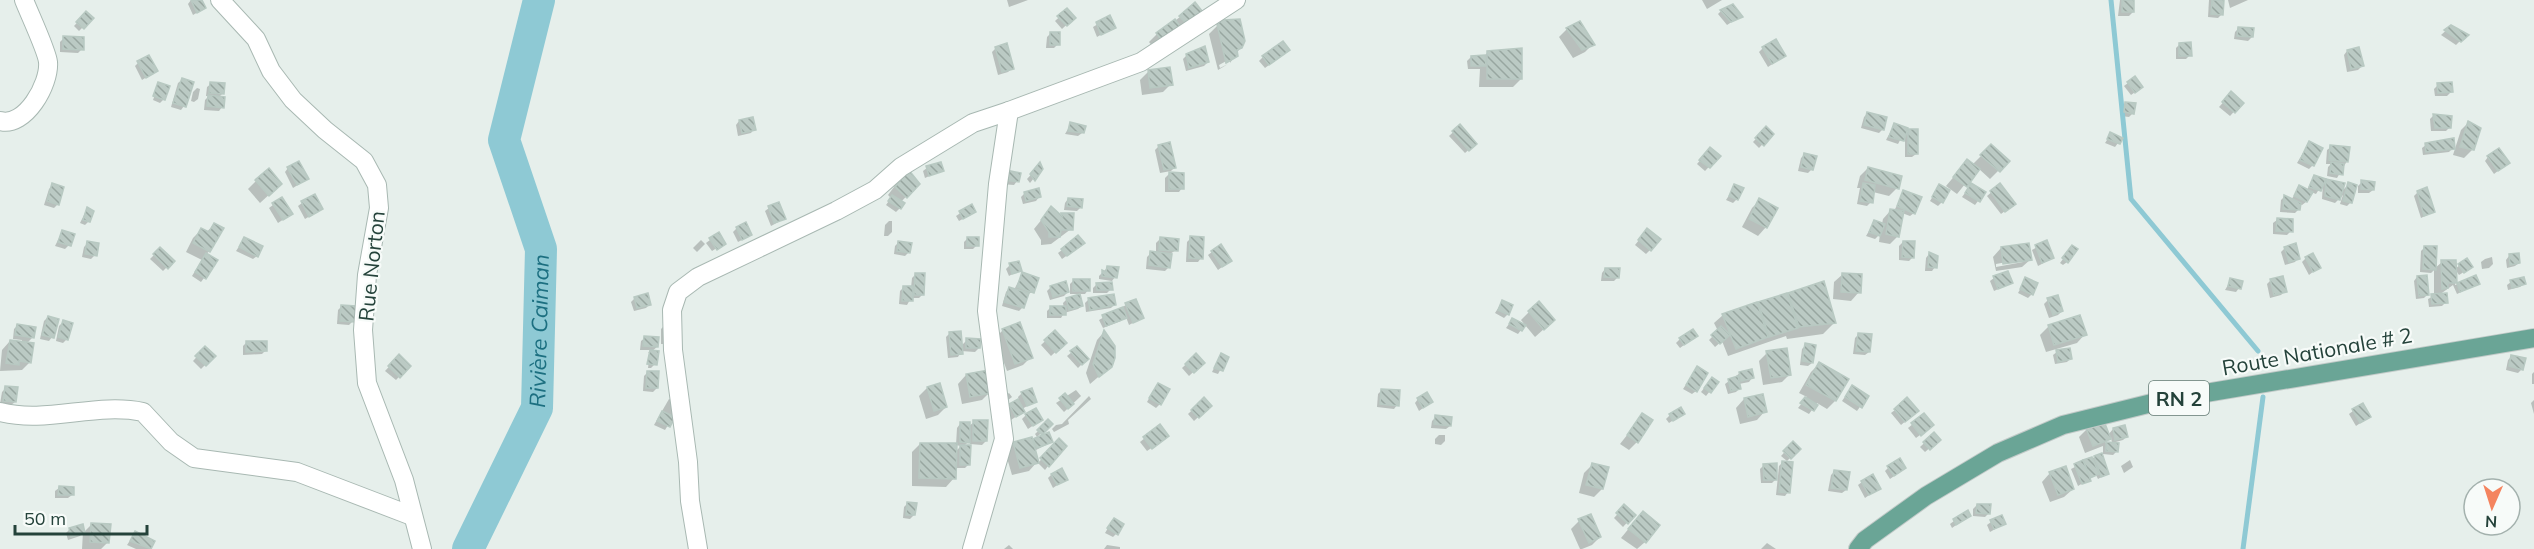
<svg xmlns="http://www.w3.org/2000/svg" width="2534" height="549" font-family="Mulish,sans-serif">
<defs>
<pattern id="building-back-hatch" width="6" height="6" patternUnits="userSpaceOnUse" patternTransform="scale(1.5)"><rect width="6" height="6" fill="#bbcac4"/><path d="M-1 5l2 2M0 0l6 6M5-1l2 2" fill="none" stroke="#98a6a0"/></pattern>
</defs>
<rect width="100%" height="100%" fill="#e6efeb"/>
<g fill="#0003" fill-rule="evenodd">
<polygon points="191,0 201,0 205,8 193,15 188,4"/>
<polygon points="1007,0 1028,0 1009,7"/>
<polygon points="1702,0 1722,0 1707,9"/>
<polygon points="2120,0 2133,0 2133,12 2129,16 2118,16"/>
<polygon points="2209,0 2223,0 2222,14 2218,18 2208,17"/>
<polygon points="2228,0 2248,0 2230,8"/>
<polygon points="1067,10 1074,18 1062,29 1055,21"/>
<polygon points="1200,11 1157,52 1149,42 1157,34 1180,17"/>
<polygon points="1721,11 1741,16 1727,25 1718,14"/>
<polygon points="86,13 92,18 79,31 74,26"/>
<polygon points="1110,17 1114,27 1097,37 1093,27"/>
<polygon points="1222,21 1241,47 1230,63 1230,59 1219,65 1220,68 1228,64 1218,70 1209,34"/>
<polygon points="2451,26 2466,35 2456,45 2441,35"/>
<polygon points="2239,28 2252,37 2248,41 2234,39 2235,32"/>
<polygon points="1567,29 1593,44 1585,52 1573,58 1559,37"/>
<polygon points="1050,34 1058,44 1054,48 1046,48 1047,37"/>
<polygon points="64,38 82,49 78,53 60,52 60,42"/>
<polygon points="2180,44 2190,55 2186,59 2176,59 2176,48"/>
<polygon points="996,48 1012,68 1008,72 998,75 992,52"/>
<polygon points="1763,48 1784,56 1768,67 1759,52"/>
<polygon points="2347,51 2362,66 2358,70 2347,72 2344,55"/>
<polygon points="1488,52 1521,79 1513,87 1479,87 1480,69 1468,69 1467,61 1471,57 1483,57"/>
<polygon points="1284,54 1265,68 1259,61 1263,57"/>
<polygon points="1187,55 1208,62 1204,66 1186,71 1183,59"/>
<polygon points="138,63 156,71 142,80 135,66"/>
<polygon points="1148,72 1171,84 1163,92 1142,95 1140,80"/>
<polygon points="182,80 184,106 181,110 171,107 178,83"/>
<polygon points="2128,83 2138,90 2131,95 2124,86"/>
<polygon points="159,84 164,99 160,103 153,100"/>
<polygon points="211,84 223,93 219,97 222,107 219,111 204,110 205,100 209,96 206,96 207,87"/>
<polygon points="2438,85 2451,92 2447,96 2435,96 2434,89"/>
<polygon points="197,88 200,89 198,99 194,102 191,101 193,92"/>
<polygon points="2231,94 2242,103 2230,116 2219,107"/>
<polygon points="2126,103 2133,113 2129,117 2121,116 2122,107"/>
<polygon points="1868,113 1883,129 1879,133 1861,128 1864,117"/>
<polygon points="2434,115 2450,127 2446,131 2431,131 2430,119"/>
<polygon points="739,121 754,129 751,133 738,136 736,125"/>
<polygon points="2469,122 2472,150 2464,158 2453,155 2461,130"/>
<polygon points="1071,124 1082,133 1078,136 1065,134"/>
<polygon points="1894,125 1906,129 1898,144 1886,140"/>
<polygon points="1460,126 1475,144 1465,153 1449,136"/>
<polygon points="1766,128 1772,134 1759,148 1753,142"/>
<polygon points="1909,131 1916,154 1912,157 1905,157 1905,134"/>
<polygon points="2111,134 2118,143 2115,147 2105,143"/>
<polygon points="2309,143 2313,165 2309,169 2297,163"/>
<polygon points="2426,145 2453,148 2449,152 2423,155 2422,148"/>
<polygon points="1159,146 1175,167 1171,171 1160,173 1155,150"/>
<polygon points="1991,146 2008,161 1990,179 1978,168 1957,194 1946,186 1967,161 1972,165"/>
<polygon points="2331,147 2347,161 2337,178 2327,176 2328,167 2331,164 2326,164 2327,150"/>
<polygon points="1707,152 1719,156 1705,171 1697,164"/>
<polygon points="1805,154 1811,170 1808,173 1798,171 1801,158"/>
<polygon points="2488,157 2504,166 2494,174 2485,161"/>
<polygon points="288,168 307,179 293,188 285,172"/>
<polygon points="927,168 942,170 925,178 923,171"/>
<polygon points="1037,168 1041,169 1030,183 1027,179"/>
<polygon points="1868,168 1897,188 1889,196 1873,192 1871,202 1867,206 1857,204 1860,188 1857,188 1860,176"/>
<polygon points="1007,172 1017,181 1014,185 1001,184"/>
<polygon points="1169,174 1182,188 1179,192 1165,192 1165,178"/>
<polygon points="2314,176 2343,184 2341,192 2349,184 2351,202 2347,206 2340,204 2343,195 2335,203 2322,199 2323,183 2316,194 2311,192 2306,202 2302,205 2299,204 2299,209 2295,213 2280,212 2281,200 2284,197 2291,200 2300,187 2307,190"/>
<polygon points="900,179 918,184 901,202 900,208 896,212 886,205 891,198 888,195"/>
<polygon points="256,181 272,192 260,203 248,189"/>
<polygon points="2362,182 2373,190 2369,193 2358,193 2358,186"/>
<polygon points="53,185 58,204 54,208 44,205 49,189"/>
<polygon points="1971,185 1984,193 1975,205 1962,197"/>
<polygon points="2000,185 2010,207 2001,214 1987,196"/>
<polygon points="1735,186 1737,199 1733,203 1726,200"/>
<polygon points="1939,186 1942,202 1938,206 1930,201"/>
<polygon points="1904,192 1914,213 1910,216 1902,213 1898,236 1890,244 1879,242 1880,234 1875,239 1866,236 1875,221 1882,224 1883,219 1891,210 1894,211"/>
<polygon points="2418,192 2433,212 2421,218 2414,196"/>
<polygon points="1025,193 1039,197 1036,201 1023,204 1021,197"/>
<polygon points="281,199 287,217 278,223 269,208"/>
<polygon points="1068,199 1081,207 1077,211 1064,210 1065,203"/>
<polygon points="1760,200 1776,208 1766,227 1758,236 1742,227 1752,208"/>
<polygon points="302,203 321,209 305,219 298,206"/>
<polygon points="971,206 970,215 959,221 956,216"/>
<polygon points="769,208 784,219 771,226 765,211"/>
<polygon points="1051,208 1060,216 1062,214 1071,229 1051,244 1041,245 1041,240 1034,229"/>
<polygon points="87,209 89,221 85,225 80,223"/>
<polygon points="2277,220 2291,231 2287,235 2273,234 2273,223"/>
<polygon points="889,221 892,221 892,232 888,236 884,236 885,225"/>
<polygon points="214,224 209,251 206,255 204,278 201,282 192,276 202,260 186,252 193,238 201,230 206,233"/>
<polygon points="737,228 751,235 738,242 733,232"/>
<polygon points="62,232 69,245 65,249 55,246"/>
<polygon points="1644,234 1650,250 1646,254 1635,245"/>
<polygon points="968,238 977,245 973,249 964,249 964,242"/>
<polygon points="1191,238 1201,258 1198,262 1186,262 1187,242"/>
<polygon points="244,239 257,256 253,259 236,251"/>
<polygon points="1160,239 1176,250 1170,254 1169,267 1165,271 1146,269 1147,257 1151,253 1156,253 1156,243"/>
<polygon points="701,240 705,244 697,252 693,248"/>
<polygon points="710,240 723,244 712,251 706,243"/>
<polygon points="899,242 909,252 905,256 894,254 895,246"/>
<polygon points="1903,242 1913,257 1909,261 1899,260 1899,246"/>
<polygon points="2046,242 2053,258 2038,266 2032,250"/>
<polygon points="88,243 95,255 91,259 82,257 84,247"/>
<polygon points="1079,247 1062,259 1058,253 1062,250"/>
<polygon points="2425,247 2434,269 2442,262 2455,261 2455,285 2476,277 2478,284 2457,294 2453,285 2439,295 2446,302 2442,306 2429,307 2428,299 2434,296 2434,270 2431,273 2420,272 2421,251"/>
<path d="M2001,248L2031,259L2022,267L1996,271L1993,257ZM2023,259V262L1996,267V264Z"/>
<polygon points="2285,248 2298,258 2295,262 2285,265 2281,252"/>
<polygon points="160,249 173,261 163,271 150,259"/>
<polygon points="2069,251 2067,262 2063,265 2060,263"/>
<polygon points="1212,252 1230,261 1218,270 1208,255"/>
<polygon points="1929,254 1935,267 1932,271 1925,271 1926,258"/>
<polygon points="2509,256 2519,263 2515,266 2507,268 2506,260"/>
<polygon points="2492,257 2493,264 2489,268 2482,269 2481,262 2485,259"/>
<polygon points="2306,258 2319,267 2309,275 2302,262"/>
<polygon points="2466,260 2467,270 2459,275 2455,269"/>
<polygon points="1010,265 1020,270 1009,276 1006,269"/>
<polygon points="1108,267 1115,277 1112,281 1099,279 1099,276"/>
<polygon points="1605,269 1618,277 1614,281 1601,281 1602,273"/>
<polygon points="916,274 922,295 919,298 911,298 907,305 899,304 900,291 904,287 911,288 912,278"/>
<polygon points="1022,274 1032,292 1027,295 1023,307 1019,311 1002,306 1006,292 1010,288 1014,290"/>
<polygon points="1843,274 1859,292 1851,301 1833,299 1834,282"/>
<polygon points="2417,277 2428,294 2424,298 2416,299 2414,281"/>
<polygon points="1994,278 2011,283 1994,291 1990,281"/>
<polygon points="2026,279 2032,294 2028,298 2018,293"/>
<polygon points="1074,280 1088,290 1085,294 1070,294 1070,284"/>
<polygon points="2231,280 2239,288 2236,292 2225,290"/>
<polygon points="2271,280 2285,291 2281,295 2270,298 2267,284"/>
<polygon points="2511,282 2524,284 2520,287 2508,290 2507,285"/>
<polygon points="1097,284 1111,289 1107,293 1093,293 1093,288"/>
<polygon points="1051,287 1068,292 1064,296 1050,300 1047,291"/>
<polygon points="1789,294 1835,322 1823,334 1787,339 1786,336 1728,356 1722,341 1715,347 1709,340 1718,331 1714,323 1723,315"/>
<polygon points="635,298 650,304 646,308 634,311 631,302"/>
<polygon points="1067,299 1082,306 1078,309 1064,313 1061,318 1047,318 1047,311 1050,308 1064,308 1063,303"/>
<polygon points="1089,299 1114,305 1111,308 1086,312 1085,303"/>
<polygon points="2048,300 2062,311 2058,315 2049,318 2044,304"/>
<polygon points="1502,302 1508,314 1504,318 1495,313"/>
<polygon points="1126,305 1142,318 1129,325 1126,317 1121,321 1103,328 1099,320"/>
<polygon points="342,306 353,321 349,325 337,324 338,310"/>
<polygon points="1529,312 1545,328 1535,337 1521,320"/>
<polygon points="48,317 52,337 49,341 40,339 44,321"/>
<polygon points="2079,317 2085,334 2077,343 2046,352 2040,335 2048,327"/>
<polygon points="1512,320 1521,330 1518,334 1506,328"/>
<polygon points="63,322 67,339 63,343 56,341 59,326"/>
<polygon points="18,325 32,338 27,343 30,362 22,370 0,371 2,350 10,341 22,343 22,340 13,339 14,329"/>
<polygon points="665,325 676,344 661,344 661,329"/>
<polygon points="1003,330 1031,357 1023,365 1007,371 995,338"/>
<polygon points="1055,332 1065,343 1051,356 1041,345"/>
<polygon points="1104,332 1111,366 1090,384 1086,373 1097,340"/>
<polygon points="950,333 961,346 967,340 979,348 975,352 961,351 958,357 948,358 946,337"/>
<polygon points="1859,334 1869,352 1865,355 1853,354 1855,338"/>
<polygon points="645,338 657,347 652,351 655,364 651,368 648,368 650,353 648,353 651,350 640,350 641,341"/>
<polygon points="1680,339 1692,339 1680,348 1676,343"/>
<polygon points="246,343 265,351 262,354 243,355 243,346"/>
<polygon points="1806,345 1812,363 1808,366 1800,365 1802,349"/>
<polygon points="205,348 214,356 201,369 193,361"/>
<polygon points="1077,348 1087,359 1078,368 1067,356"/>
<polygon points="2057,352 2071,358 2067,362 2055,364 2053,355"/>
<polygon points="1767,353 1790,374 1782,382 1763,385 1759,361"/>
<polygon points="1196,355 1203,363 1189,376 1182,368"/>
<polygon points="1221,355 1227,358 1218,374 1212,372"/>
<polygon points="399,356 409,366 396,380 385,371"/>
<polygon points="2512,356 2522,369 2518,373 2506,370 2508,360"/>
<polygon points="1819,364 1847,380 1835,401 1827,409 1817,403 1809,414 1798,408 1807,397 1799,393 1811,372"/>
<polygon points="1697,368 1696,391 1692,394 1683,389"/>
<polygon points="648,372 657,388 653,392 643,391 644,376"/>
<polygon points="2534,372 2534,384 2532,384 2532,374"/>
<polygon points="1740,373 1752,378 1749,382 1739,384 1740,388 1736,392 1728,394 1725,384"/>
<polygon points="966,375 990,392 982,400 962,404 958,384"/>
<polygon points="1709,382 1717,382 1706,396 1701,392"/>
<polygon points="6,388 15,402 11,405 0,404 2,392"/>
<polygon points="927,388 946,407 938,415 926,419 919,396"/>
<polygon points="1155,388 1160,404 1156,408 1147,402"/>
<polygon points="1031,390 1036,401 1022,409 1023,412 1011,420 1011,424 1006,409 1019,401 1018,397 1022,393"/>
<polygon points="1076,390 1081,396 1064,412 1056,403"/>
<polygon points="1382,390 1397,405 1394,409 1377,407 1378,394"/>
<polygon points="1849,391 1867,397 1857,411 1842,401"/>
<polygon points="1009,393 1012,397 1003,404 1003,397"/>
<polygon points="1089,396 1091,399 1068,420 1069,424 1054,432 1052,429 1056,425 1062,424"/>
<polygon points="669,399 681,404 665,430 654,425"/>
<polygon points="1204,399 1210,406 1194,421 1188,414"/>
<polygon points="1418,399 1431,402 1419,411 1415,403"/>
<polygon points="1744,399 1765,411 1757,420 1740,424 1736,408"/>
<polygon points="2534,400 2534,414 2531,403"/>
<polygon points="1895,410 1913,415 1901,425 1891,413"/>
<polygon points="2353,411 2369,417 2356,426 2349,414"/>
<polygon points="1683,414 1669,423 1666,419 1670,415"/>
<polygon points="1026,415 1041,420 1028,429 1022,419"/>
<polygon points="1643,415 1637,442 1629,450 1620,444"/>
<polygon points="1924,415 1928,429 1916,438 1908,428"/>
<polygon points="1436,417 1450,426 1446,429 1431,428 1432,421"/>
<path d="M974,422L986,441L982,445L970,444V440L964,446L969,464L965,468H955L954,478L946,487L912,486V452L920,444L956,445L957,428L960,424L968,427ZM955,445L961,446L955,452Z"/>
<polygon points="1048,422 1051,424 1037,437 1035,434"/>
<polygon points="1160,426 1163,440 1147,451 1140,442"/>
<polygon points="2087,429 2108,435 2113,429 2126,437 2123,440 2112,443 2111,437 2105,443 2117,444 2116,452 2113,455 2103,454 2103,446 2085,453 2079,437"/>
<polygon points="1934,434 1939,440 1925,452 1920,447"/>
<polygon points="1439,435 1445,435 1445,441 1441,445 1435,444 1435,439"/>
<polygon points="1034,440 1052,442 1034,451 1037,462 1029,471 1012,475 1005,451 1014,443 1032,442"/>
<polygon points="1059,440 1048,466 1045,470 1038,463"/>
<polygon points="1793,443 1799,449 1787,461 1781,456"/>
<polygon points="2095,457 2107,474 2098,479 2096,475 2078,486 2071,469"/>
<polygon points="2130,460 2133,467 2124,473 2121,466"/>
<polygon points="1783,462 1788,492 1785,496 1776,495 1779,466"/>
<polygon points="1592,465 1602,489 1594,497 1579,493 1584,473"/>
<polygon points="1764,465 1777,478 1772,483 1761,483 1760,469"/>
<polygon points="1888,468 1901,471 1890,479 1885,471"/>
<polygon points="1834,472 1846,490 1842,493 1828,491 1831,475"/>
<polygon points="2050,473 2073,489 2064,497 2050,502 2042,482"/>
<polygon points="1051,475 1066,479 1053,488 1048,478"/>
<polygon points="1862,482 1879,488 1865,498 1858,485"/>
<polygon points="59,488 72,495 68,498 55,498 55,491"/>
<polygon points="907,504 914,515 910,519 903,518 904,507"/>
<polygon points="1977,505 1989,513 1985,517 1973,516 1973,509"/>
<polygon points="1624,507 1634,515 1623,527 1614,518"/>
<polygon points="1969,516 1952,528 1950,524 1954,521"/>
<polygon points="1579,521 1600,537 1592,545 1582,549 1580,549 1571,529"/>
<polygon points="1635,521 1645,542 1637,549 1621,538"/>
<polygon points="1991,522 2004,524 1990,532 1987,525"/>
<polygon points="1111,523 1116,534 1113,537 1105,533"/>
<polygon points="92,524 109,526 108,542 101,549 82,549 83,532 80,536 68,540 66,533 69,530 82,526 84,532"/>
<polygon points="135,533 153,541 149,549 136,549 127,545"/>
<polygon points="1767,543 1776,549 1761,549"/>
<polygon points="1009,545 1013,549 1004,549"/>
<polygon points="1107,545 1120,547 1120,549 1104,549"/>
</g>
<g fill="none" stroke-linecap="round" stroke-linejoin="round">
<g stroke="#8ec9d4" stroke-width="5">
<polyline points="2111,0 2131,199 2258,351"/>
<polyline points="2243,549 2263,397"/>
</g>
<path stroke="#8ec9d4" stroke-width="32" id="s1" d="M468,549L537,408L541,249L504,140L539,0"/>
</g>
<g fill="url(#building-back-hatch)" stroke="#b8c9c2" stroke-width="1.5">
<polygon points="191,0 202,0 206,8 197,13"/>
<rect x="2122" y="0" width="12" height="12"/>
<polygon points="2212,0 2224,0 2223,15 2211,14"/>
<polygon points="1195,2 1202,11 1187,24 1179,16"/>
<polygon points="1733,4 1743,17 1731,22 1720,10"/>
<polygon points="1067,8 1076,18 1067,26 1057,16"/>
<polygon points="86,11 94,18 84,29 76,22"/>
<polygon points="1110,15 1116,28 1101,35 1096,22"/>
<polygon points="1175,19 1184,32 1165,45 1156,33"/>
<polygon points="1240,19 1245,41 1242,48 1237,50 1238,56 1226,63 1217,24 1222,20"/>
<polygon points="1580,21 1595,45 1582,50 1566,28"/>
<polygon points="2451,25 2469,35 2461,42 2444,30"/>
<polygon points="2238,27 2254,28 2253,37 2237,36"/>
<rect x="1050" y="32" width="10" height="13"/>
<polygon points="63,36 84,37 84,50 63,49"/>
<polygon points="1776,39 1786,56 1772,64 1762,47"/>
<polygon points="1283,41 1290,50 1269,65 1262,56"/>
<polygon points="2191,42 2192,56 2179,56 2179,43"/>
<polygon points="1007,43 1014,69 1002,72 995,47"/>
<polygon points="1205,46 1209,62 1189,68 1186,54"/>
<polygon points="2359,47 2364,66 2351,69 2347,50"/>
<polygon points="1522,48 1522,79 1487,79 1487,51"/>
<polygon points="149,55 158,71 146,78 137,61"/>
<polygon points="1485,55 1486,66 1471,66 1471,56"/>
<polygon points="1170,67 1173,85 1150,88 1148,70"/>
<polygon points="2135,76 2143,87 2135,93 2127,82"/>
<polygon points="182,78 194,82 186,107 173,103"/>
<polygon points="158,82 170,86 165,100 153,96"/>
<polygon points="210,82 225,83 224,94 209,93"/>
<polygon points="2452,82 2453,92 2438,93 2437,83"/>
<polygon points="2231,91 2244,103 2235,113 2222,102"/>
<polygon points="208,95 225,97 224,108 207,106"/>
<polygon points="2125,102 2136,103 2134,114 2124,112"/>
<polygon points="1867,112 1887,117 1884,130 1864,125"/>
<polygon points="2433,114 2452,116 2451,128 2435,128"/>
<polygon points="753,117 756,130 742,133 739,120"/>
<polygon points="2468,121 2481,128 2474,150 2460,147"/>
<polygon points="1070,122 1086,126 1084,133 1068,131"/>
<polygon points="1894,123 1908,128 1904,141 1889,137"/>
<polygon points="1460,124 1477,144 1469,151 1452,131"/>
<polygon points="1766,126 1774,134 1764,146 1755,138"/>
<rect x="1908" y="129" width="10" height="25"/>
<polygon points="2110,132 2123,138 2120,144 2107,139"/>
<polygon points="2454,138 2455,149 2426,152 2425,143"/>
<polygon points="2309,141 2323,148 2314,166 2300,160"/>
<polygon points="1170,142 1176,168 1164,170 1158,145"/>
<polygon points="1991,144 2010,161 2000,172 1980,155"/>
<polygon points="2330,145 2350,147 2348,162 2329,160"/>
<polygon points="1710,147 1721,156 1710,168 1699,160"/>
<polygon points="2499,148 2510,163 2498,171 2487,156"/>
<polygon points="1804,153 1817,156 1813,170 1801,167"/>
<polygon points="1967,159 1980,169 1967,187 1953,177"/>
<polygon points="299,161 309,179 297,185 287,167"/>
<polygon points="941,162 944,171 929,176 926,166"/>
<polygon points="1040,162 1043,169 1035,181 1030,174"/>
<polygon points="2331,162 2344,164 2343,175 2330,173"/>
<polygon points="1868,167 1902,176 1899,189 1865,180"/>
<polygon points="269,168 282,184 269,196 255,180"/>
<polygon points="908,169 920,184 907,198 895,187"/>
<polygon points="1006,170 1021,173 1019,182 1004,180"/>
<polygon points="1169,172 1184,173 1184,189 1169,189"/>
<polygon points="2314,175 2326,179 2321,191 2309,187"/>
<polygon points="2326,179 2345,183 2340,200 2325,196"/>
<polygon points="2361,180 2375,182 2374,190 2361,189"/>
<polygon points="2348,182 2357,185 2352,203 2343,201"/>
<polygon points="52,183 64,187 59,205 47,201"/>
<polygon points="1863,183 1875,185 1873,203 1860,201"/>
<polygon points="1971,183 1986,192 1980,202 1965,193"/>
<polygon points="2000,183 2016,204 2005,212 1990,191"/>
<polygon points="1734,184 1744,188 1738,200 1729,196"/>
<polygon points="1939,184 1950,190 1943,203 1932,197"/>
<polygon points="2299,185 2313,192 2307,202 2294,196"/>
<polygon points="2427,187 2435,212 2424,216 2417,191"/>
<polygon points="1039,188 1041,197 1026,201 1024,192"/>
<polygon points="1903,190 1922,197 1915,214 1897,206"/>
<polygon points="315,194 323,209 309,217 301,201"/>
<polygon points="892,195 905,203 901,209 888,201"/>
<polygon points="2284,195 2301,203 2300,210 2283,209"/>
<polygon points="282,197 293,214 283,220 272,203"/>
<polygon points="1068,198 1083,199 1082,208 1067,206"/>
<polygon points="1759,198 1778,208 1767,228 1749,219"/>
<polygon points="779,202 786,219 774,223 768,206"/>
<polygon points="972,204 976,212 963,219 959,211"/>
<polygon points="1051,206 1062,216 1061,213 1074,213 1073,230 1061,230 1060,237 1049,237 1049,232 1041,220"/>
<polygon points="87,207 94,211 90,222 83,220"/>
<polygon points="1890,209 1904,211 1899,237 1886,234"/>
<polygon points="2277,218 2293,219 2293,232 2276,231"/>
<polygon points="1874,220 1885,224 1880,236 1869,232"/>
<polygon points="746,222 752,235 742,240 736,227"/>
<polygon points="214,223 224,228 210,252 193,243 201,228 209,232"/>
<polygon points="1647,228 1661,239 1651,251 1638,240"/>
<polygon points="62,230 75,234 71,246 58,242"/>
<polygon points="719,232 726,244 717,250 709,238"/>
<polygon points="1078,235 1085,243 1067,256 1061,249"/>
<polygon points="1190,236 1204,237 1203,259 1189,258"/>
<polygon points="244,237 263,246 258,257 239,247"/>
<rect x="967" y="237" width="12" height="9"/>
<polygon points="1160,237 1179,239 1178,251 1159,250"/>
<polygon points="2047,240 2054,258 2042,263 2035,245"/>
<polygon points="87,241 99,243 97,256 85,254"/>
<polygon points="898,241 912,243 910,253 897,251"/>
<polygon points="1903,241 1915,241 1914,258 1902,257"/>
<polygon points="2029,243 2032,260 2003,264 2001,247"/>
<polygon points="2296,243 2300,259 2289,262 2284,247"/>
<polygon points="1221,244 1232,261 1222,267 1211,251"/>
<polygon points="2072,245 2078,249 2068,263 2062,258"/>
<polygon points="2424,246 2437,246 2436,270 2423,269"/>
<polygon points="160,247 175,261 168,269 153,254"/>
<polygon points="1150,251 1172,254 1170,268 1149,265"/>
<polygon points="1929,252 1938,256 1937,268 1928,267"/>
<polygon points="206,253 218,260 206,279 195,272"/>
<polygon points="2313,253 2321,268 2313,272 2305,257"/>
<polygon points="2519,253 2520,263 2510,265 2509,254"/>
<polygon points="2467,258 2473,267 2464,273 2458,264"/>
<polygon points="2441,260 2456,260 2457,283 2448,283 2448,288 2442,289"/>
<polygon points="1019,261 1022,271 1012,274 1009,263"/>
<polygon points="1107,266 1119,267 1117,278 1102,276 1102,270 1106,272"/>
<polygon points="1605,268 1620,268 1619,278 1604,277"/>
<polygon points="2008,271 2013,283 1998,289 1993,276"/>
<polygon points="1022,272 1039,278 1034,293 1017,287"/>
<polygon points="915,273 925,273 924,295 914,295"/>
<polygon points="1842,273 1862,274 1861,293 1841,292"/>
<polygon points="2427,275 2429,295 2419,296 2417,276"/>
<polygon points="2476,275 2480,284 2460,292 2457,283"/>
<polygon points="2283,276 2287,292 2274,295 2270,279"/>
<polygon points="2025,277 2038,283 2033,295 2020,289"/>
<polygon points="2524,277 2526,284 2512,288 2510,280"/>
<polygon points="2230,278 2243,281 2241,289 2228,286"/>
<rect x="1073" y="279" width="17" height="12"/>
<polygon points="1066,281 1069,292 1053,297 1050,286"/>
<polygon points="1824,281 1836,323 1799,327 1788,293"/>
<polygon points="1112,282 1113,290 1097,290 1096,283"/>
<polygon points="903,286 913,286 913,301 902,301"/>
<polygon points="1009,287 1029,293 1024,308 1004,302"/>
<polygon points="648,293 651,305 637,308 634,297"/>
<polygon points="1787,293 1798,328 1769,337 1758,302"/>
<polygon points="2447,293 2448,303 2432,304 2431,294"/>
<polygon points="1080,294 1083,306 1069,310 1066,298"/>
<polygon points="1114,294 1116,305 1090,310 1088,298"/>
<polygon points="2058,295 2063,311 2053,315 2047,298"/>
<polygon points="1136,299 1144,318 1133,323 1125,303"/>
<polygon points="1502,300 1513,305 1509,315 1498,310"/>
<polygon points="1539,301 1555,320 1544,330 1528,311"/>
<polygon points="1757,302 1768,337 1736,349 1722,314"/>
<polygon points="341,305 356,306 355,322 340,321"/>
<rect x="1050" y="306" width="16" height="9"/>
<polygon points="1123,307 1127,318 1106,326 1102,315"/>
<polygon points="2080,315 2087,335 2054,345 2048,325"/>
<polygon points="48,316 59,319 54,338 42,335"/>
<polygon points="1512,318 1526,325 1522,331 1509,324"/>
<polygon points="63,320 73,323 68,340 58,337"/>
<polygon points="1020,322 1033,358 1015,364 1002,329"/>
<polygon points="17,324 36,327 34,338 15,335"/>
<polygon points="1721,326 1730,335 1720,344 1711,335"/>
<polygon points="1693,329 1698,336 1684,345 1679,338"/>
<polygon points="1055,330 1067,343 1056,353 1044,340"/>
<polygon points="1104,330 1115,346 1115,358 1112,367 1099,377 1093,364"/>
<polygon points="961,331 963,354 951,355 949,332"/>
<polygon points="1858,333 1872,334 1870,352 1856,351"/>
<polygon points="644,336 659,337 658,347 643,346"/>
<polygon points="966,338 981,339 980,348 966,348"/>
<polygon points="10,340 34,343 31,363 19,361 19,365 6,363"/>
<polygon points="246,341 267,341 267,351 246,352"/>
<polygon points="1805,343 1816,345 1813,363 1802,361"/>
<polygon points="205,346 216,356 206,366 195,356"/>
<polygon points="1077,346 1089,359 1082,365 1070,351"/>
<polygon points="1787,348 1791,375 1771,378 1766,351"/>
<polygon points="2070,348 2072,359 2058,362 2056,350"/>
<polygon points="650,350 659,351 657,365 647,364"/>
<polygon points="1196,353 1205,363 1194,373 1185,364"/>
<polygon points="1221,353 1229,357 1223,371 1214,368"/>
<polygon points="399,354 411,366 400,378 388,366"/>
<polygon points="2511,355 2526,358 2523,370 2509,366"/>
<polygon points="1819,362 1849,379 1836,401 1806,385"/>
<polygon points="1697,366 1708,373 1697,392 1686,385"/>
<polygon points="1752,369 1754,378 1741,381 1739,372"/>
<polygon points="988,370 992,393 970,397 966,374"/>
<polygon points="647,371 659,371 658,388 646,388"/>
<polygon points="1738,376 1741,389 1731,391 1728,379"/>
<polygon points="1712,377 1719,382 1711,393 1704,388"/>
<polygon points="940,383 947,407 934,411 927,387"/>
<polygon points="1158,383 1170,389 1161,405 1149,398"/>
<polygon points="1852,385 1869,396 1862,408 1845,397"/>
<polygon points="5,386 18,387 16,402 3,401"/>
<polygon points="1032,388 1037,402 1027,406 1021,392"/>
<polygon points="1381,389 1400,390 1399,406 1380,404"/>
<polygon points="1427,392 1433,402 1423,408 1417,398"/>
<polygon points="1065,393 1074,404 1068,409 1059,398"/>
<polygon points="1763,394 1767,412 1748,417 1744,398"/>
<polygon points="1204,397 1212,406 1199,418 1191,410"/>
<polygon points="1805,397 1818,405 1814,411 1800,403"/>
<polygon points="1907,397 1919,411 1905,422 1894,409"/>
<polygon points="1018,399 1025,412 1016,417 1009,404"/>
<polygon points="2363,403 2371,417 2360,423 2352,409"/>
<polygon points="1681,407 1685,414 1673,421 1669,414"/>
<polygon points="1036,408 1043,420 1033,426 1025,414"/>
<polygon points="662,411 675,417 670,427 657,421"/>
<polygon points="1642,413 1653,420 1638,443 1627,435"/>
<polygon points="1924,413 1934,425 1921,436 1911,423"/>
<polygon points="1435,415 1452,417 1451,426 1434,424"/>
<polygon points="1048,419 1053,424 1042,435 1037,430"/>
<polygon points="973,420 988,420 987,441 973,441"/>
<polygon points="2104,421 2111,439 2093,446 2086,428"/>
<polygon points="960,422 970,422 970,443 960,442"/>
<polygon points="1160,424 1169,436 1152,449 1143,437"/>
<polygon points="2125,425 2128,437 2115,440 2113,428"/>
<polygon points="1049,432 1053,442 1037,448 1033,439"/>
<polygon points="1934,432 1941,440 1930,450 1923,442"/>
<polygon points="1032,437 1039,463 1020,468 1013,442"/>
<polygon points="1059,438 1067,446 1049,467 1040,458"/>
<polygon points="1793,441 1801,449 1791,459 1783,451"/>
<polygon points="2106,442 2119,443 2118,452 2106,451"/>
<polygon points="920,443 957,443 956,479 919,478"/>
<polygon points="960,445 971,445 970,465 960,465"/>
<polygon points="2102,453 2109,474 2101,477 2094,456"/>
<polygon points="2092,457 2099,474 2090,478 2083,460"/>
<polygon points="1900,458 1906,468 1894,476 1887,466"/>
<polygon points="2083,460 2091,481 2082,484 2074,464"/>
<polygon points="1782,461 1793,462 1790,493 1779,492"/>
<polygon points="1592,463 1609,467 1603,489 1586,485"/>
<polygon points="1777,463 1777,480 1764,480 1763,464"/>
<polygon points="2066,466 2074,489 2058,495 2049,472"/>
<polygon points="1062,468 1068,480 1057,485 1051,474"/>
<polygon points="1834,470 1850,472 1847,490 1831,488"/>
<polygon points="1873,474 1881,489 1869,495 1861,481"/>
<polygon points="59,486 74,487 74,495 58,495"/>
<polygon points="907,502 917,503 915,515 906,515"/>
<polygon points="1624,504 1636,515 1628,524 1616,513"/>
<polygon points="1977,504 1991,504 1990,514 1976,513"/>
<polygon points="1968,510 1971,516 1956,525 1953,519"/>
<polygon points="1643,511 1660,525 1646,543 1628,529"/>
<polygon points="1591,514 1601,537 1589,543 1578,519"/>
<polygon points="2002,515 2006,524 1994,529 1990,520"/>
<polygon points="1114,518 1124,524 1118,535 1107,528"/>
<polygon points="91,523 111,524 109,543 90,542"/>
<polygon points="83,524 85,533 71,537 69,528"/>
<polygon points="135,531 155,541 151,549 130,541"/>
</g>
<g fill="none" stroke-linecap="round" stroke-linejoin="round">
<defs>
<g id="minor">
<polyline points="220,0 256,39 271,71 293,100 325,130 364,161 377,185 379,208 367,275 363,330 367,383 404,480 422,549"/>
<path d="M0,121C25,128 50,84 48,62C47,51 29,13 24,0"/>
<path d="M0,412C47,424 96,402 143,412L171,442L194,458L297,472L412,516"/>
<polyline points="698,549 690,501 688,462 673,350 672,310 678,292 698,277 836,211 875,190 901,167 973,123 1009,111"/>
<polyline points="972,549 1004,439 987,311 998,184 1009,111 1141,62 1236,0"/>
</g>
<polyline id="primary" points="1858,549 1865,540 1926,496 1998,453 2063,425 2164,400 2534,338"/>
</defs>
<use href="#minor" stroke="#a8b8b2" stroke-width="20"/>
<use href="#primary" stroke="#c2cac8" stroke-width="20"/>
<use href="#minor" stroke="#fff" stroke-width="18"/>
<use href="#primary" stroke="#6aa596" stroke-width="18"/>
</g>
<g text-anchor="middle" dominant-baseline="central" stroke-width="4.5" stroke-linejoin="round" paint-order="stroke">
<rect fill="#f7fbf9" stroke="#637a73" stroke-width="1.5" x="2149" y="381" width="60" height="34" rx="4.5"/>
<g font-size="20" font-weight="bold" fill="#24423a">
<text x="2179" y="398">RN 2</text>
</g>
<g font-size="21" fill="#24423a" stroke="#f7fbf9">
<text transform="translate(371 266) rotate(-84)">Rue Norton</text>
<text transform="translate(2317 351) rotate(-10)">Route Nationale # 2</text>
</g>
<g font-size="22" font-style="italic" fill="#1c6f80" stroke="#f7fbf9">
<text stroke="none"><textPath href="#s1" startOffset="234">Rivière Caiman</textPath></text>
</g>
</g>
<g transform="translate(2492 507) rotate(183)"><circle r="28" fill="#f7fbf9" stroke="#a3b1ad" stroke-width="1.5"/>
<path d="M0-4.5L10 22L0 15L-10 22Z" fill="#f4845f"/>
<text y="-9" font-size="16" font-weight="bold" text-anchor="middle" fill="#24423a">N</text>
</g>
<path d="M15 525v9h132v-9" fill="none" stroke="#24423a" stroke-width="3"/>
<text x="24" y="525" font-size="18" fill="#24423a" stroke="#f7fbf9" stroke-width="4.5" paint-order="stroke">50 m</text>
</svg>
